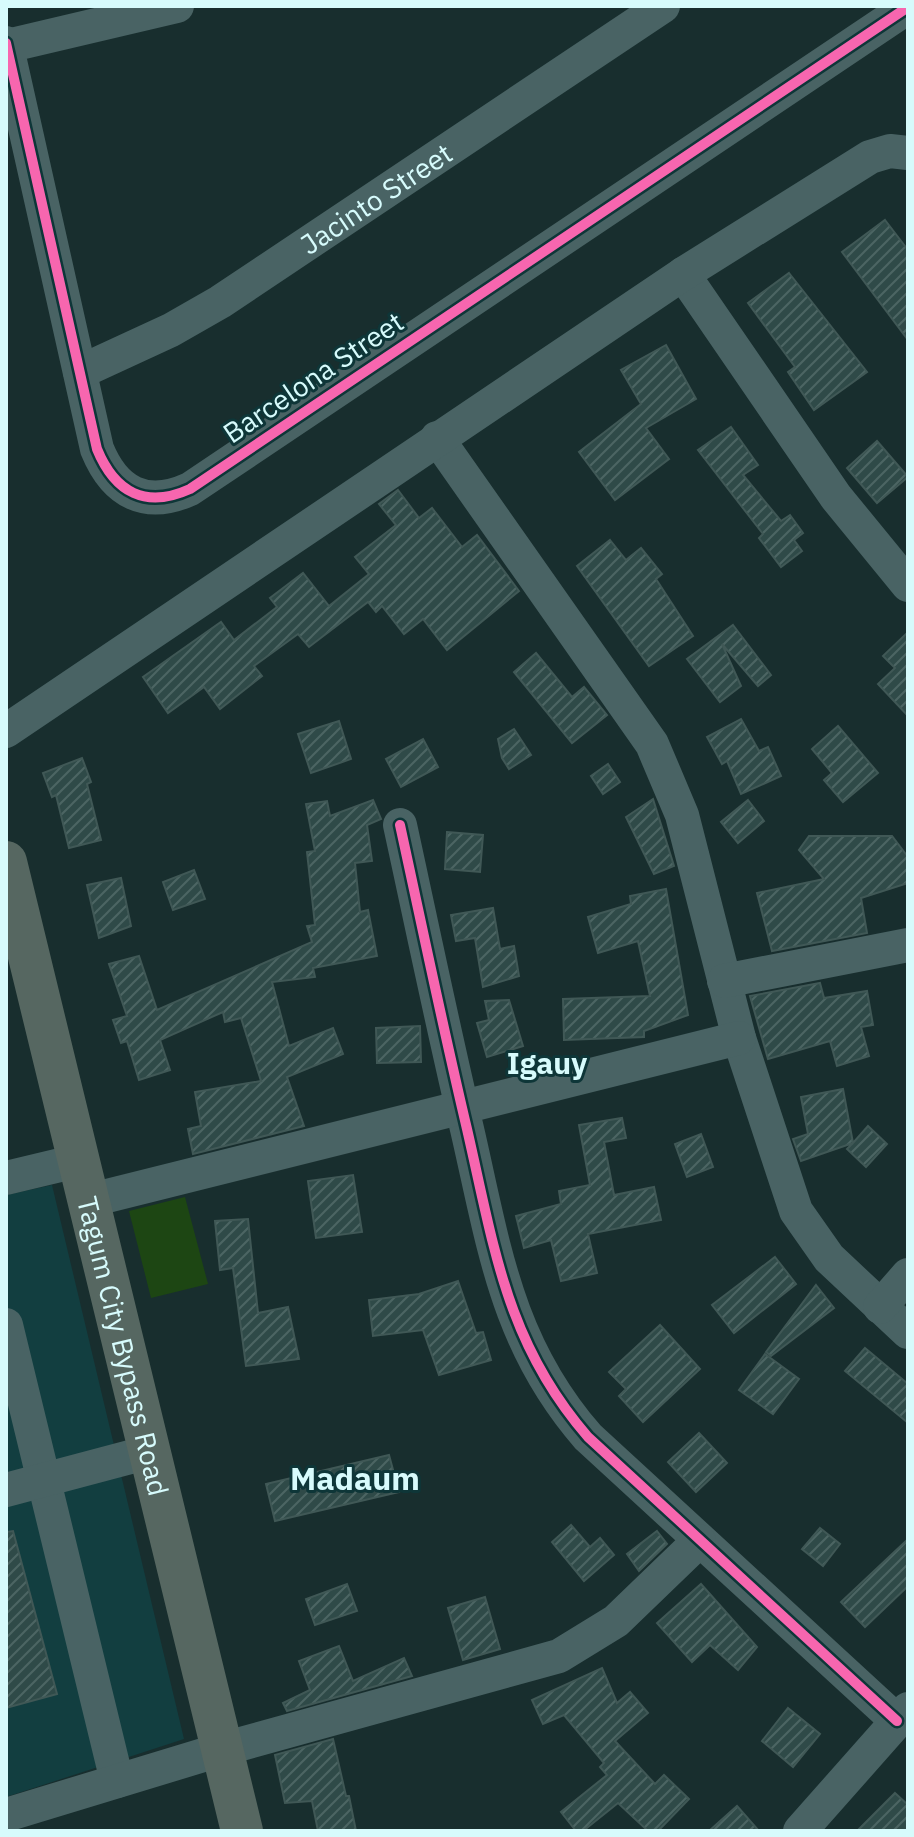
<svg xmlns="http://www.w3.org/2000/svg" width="914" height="1837" font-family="'IBM Plex Sans',sans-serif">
<defs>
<pattern id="building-hatch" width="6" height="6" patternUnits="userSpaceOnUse" patternTransform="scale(2)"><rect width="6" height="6" fill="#2f4a48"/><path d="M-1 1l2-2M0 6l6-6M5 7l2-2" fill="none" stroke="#4c6563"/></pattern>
</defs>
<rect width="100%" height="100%" fill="#182e2e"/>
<polygon fill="#123e40" points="52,1185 184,1739 6,1797 6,1195"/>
<polygon fill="#1d4613" points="185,1197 208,1284 151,1298 129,1211"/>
<g fill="url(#building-hatch)" stroke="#405856" stroke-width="2">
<polygon points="885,220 908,250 908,340 842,252"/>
<polygon points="789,273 867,372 814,410 788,372 795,367 748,303"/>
<polygon points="666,345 696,399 646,428 669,459 615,500 579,452 641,404 621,370"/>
<polygon points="731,427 758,465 743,475 781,521 790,515 803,533 794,540 802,551 781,567 759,538 763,534 698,450"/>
<polygon points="877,441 908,477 877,503 847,468"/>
<polygon points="398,490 419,518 432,508 462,547 477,535 519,591 447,650 423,619 404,634 382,606 376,612 368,602 309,647 298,634 254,666 262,676 220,709 204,687 168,713 143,677 221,622 234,640 277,607 270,598 303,573 329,606 369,574 355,557 396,525 379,504"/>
<polygon points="610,540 626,560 641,548 662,574 656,579 693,636 649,666 577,566"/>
<polygon points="733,625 771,675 758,686 722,644 741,686 720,702 687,659"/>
<polygon points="908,632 908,716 878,684 895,668 883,656"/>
<polygon points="536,653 572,697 584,687 607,715 572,743 514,672"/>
<polygon points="741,719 759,751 768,747 781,776 741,794 727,761 722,764 707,737"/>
<polygon points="339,721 351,759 311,773 298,734"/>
<polygon points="838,726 878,773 843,802 824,780 832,773 812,749"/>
<polygon points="514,729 531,755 509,769 502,758 498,739"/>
<polygon points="423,739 438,767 401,787 386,759"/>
<polygon points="82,758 91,782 87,784 101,840 69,848 56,795 52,797 43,773"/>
<polygon points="608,764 620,782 603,794 591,776"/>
<polygon points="653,799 674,866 654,874 626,817"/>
<polygon points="373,800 381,819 367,825 372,861 355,863 360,912 368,910 377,956 313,968 315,977 272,982 289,1046 333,1028 343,1054 287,1077 304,1126 193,1154 188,1129 201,1126 195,1092 261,1081 241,1018 225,1022 223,1012 160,1040 170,1070 139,1080 127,1041 121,1043 113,1020 127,1016 109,964 139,956 157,1010 312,942 307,926 315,925 307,852 315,851 306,804 327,801 330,816"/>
<polygon points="748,800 764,821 738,843 721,822"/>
<polygon points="447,832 483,835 480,872 445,869"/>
<polygon points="809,836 892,836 908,857 908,883 861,898 867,933 772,951 757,893 824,879 799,850"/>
<polygon points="194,870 205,899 173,910 163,882"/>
<polygon points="121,878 131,926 99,938 87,885"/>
<polygon points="666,889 688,1015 644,1031 644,1037 564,1040 563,999 650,996 638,941 598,953 588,917 631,904 630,896"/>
<polygon points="493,908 500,949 514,946 519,976 483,987 475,938 456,941 451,915"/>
<polygon points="820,983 824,998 867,991 873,1025 861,1027 869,1056 837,1066 830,1041 768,1059 750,996"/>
<polygon points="509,1000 523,1046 487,1057 477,1023 489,1020 485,1001"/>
<polygon points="420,1026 421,1062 377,1063 376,1028"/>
<polygon points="843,1089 853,1143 868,1126 887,1144 866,1167 847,1149 853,1143 801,1161 793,1139 808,1134 801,1097"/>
<polygon points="622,1118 626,1138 604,1142 614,1195 654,1187 661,1220 588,1234 597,1273 561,1281 551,1240 524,1248 516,1216 561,1204 559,1191 590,1185 579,1125"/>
<polygon points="701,1134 713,1167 687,1177 675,1144"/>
<polygon points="353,1175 362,1232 316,1238 308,1181"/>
<polygon points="248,1219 258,1313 288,1307 299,1359 246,1366 233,1268 220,1270 215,1221"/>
<polygon points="775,1257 796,1284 734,1333 712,1305"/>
<polygon points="458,1281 476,1333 483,1332 491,1360 439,1375 423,1330 373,1336 369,1300 419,1294"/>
<polygon points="816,1285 834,1308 771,1356 766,1352"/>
<polygon points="660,1325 700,1369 643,1422 619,1396 626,1389 609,1372"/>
<polygon points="865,1348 908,1384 908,1423 845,1371"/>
<polygon points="765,1354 799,1379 773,1414 739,1390"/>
<polygon points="699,1433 727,1463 696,1492 668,1462"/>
<polygon points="389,1455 399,1492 275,1521 266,1484"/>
<polygon points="571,1525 590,1547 600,1538 614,1555 584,1581 552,1542"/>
<polygon points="820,1528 840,1544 823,1566 802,1549"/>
<polygon points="13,1531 57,1694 6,1708 6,1532"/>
<polygon points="657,1531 667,1544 639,1571 627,1554"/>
<polygon points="908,1539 908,1586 865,1627 841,1602"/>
<polygon points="347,1584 357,1611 315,1625 306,1599"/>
<polygon points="701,1584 757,1647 738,1670 710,1645 692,1662 657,1623"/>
<polygon points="485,1597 500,1649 463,1660 448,1608"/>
<polygon points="339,1646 353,1681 404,1658 412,1676 287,1711 283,1703 310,1690 299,1661"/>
<polygon points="602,1668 617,1703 630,1692 648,1713 615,1741 655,1784 664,1775 689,1799 658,1831 648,1831 618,1803 583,1831 576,1831 561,1812 607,1775 600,1767 604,1763 564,1715 543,1724 532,1700"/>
<polygon points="788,1708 820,1734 793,1767 762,1741"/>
<polygon points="333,1739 346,1796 349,1796 356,1831 318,1831 312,1801 285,1803 275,1755"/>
<polygon points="895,1793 908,1805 908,1831 857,1831"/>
<polygon points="737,1806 759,1831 709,1831"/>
</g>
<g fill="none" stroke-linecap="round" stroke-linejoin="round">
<g stroke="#496364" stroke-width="34">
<path d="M6,43L97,449C115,493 146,509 190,489L908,7"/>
<polyline points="7,46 177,6"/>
<polyline points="683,274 836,497 908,585"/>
<path id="s1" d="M80,372L171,330L220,302L663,6"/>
<polyline points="437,438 652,744 682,815 739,1038 796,1211 829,1258 908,1332"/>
<polyline points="6,731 683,274 870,157 890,151 908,153"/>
<path d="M400,825C422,926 443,1028 467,1129C494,1246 506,1343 588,1437L897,1721"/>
<polyline points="724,981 908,945"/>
<polyline points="6,1178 77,1161"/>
<polyline points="87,1201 739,1038"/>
<polyline points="880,1307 908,1275"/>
<polyline points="6,1325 117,1781"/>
<polyline points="6,1490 149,1452"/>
<polyline points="6,1815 223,1749 559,1656 616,1621 699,1541"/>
<polyline points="800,1831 908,1709"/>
</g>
<path stroke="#566761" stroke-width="42" id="s2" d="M6,862L242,1831"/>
<defs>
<g id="cycleway">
<path d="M6,43L97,449C115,493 146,509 190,489L908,7"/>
<path d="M400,825C422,926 443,1028 467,1129C494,1246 506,1343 588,1437L897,1721"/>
</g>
</defs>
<use href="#cycleway" stroke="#0e3638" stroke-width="15"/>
<use href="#cycleway" stroke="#f766af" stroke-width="10"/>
</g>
<g text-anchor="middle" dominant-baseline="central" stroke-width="6" stroke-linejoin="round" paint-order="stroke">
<g font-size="28" fill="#d7fbfc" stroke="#0e3638">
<text stroke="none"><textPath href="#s1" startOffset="344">Jacinto Street</textPath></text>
<text transform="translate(313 377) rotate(-34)">Barcelona Street</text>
<text stroke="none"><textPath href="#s2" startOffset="498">Tagum City Bypass Road</textPath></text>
</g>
<g font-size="30" font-weight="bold" fill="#d7fbfc" stroke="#0e3638">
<text x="547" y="1062">Igauy</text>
</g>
<g font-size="32" font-weight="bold" fill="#d7fbfc" stroke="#0e3638">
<text x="355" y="1478">Madaum</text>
</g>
</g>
<rect width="914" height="1837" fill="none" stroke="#d7fbfc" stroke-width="16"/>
</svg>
